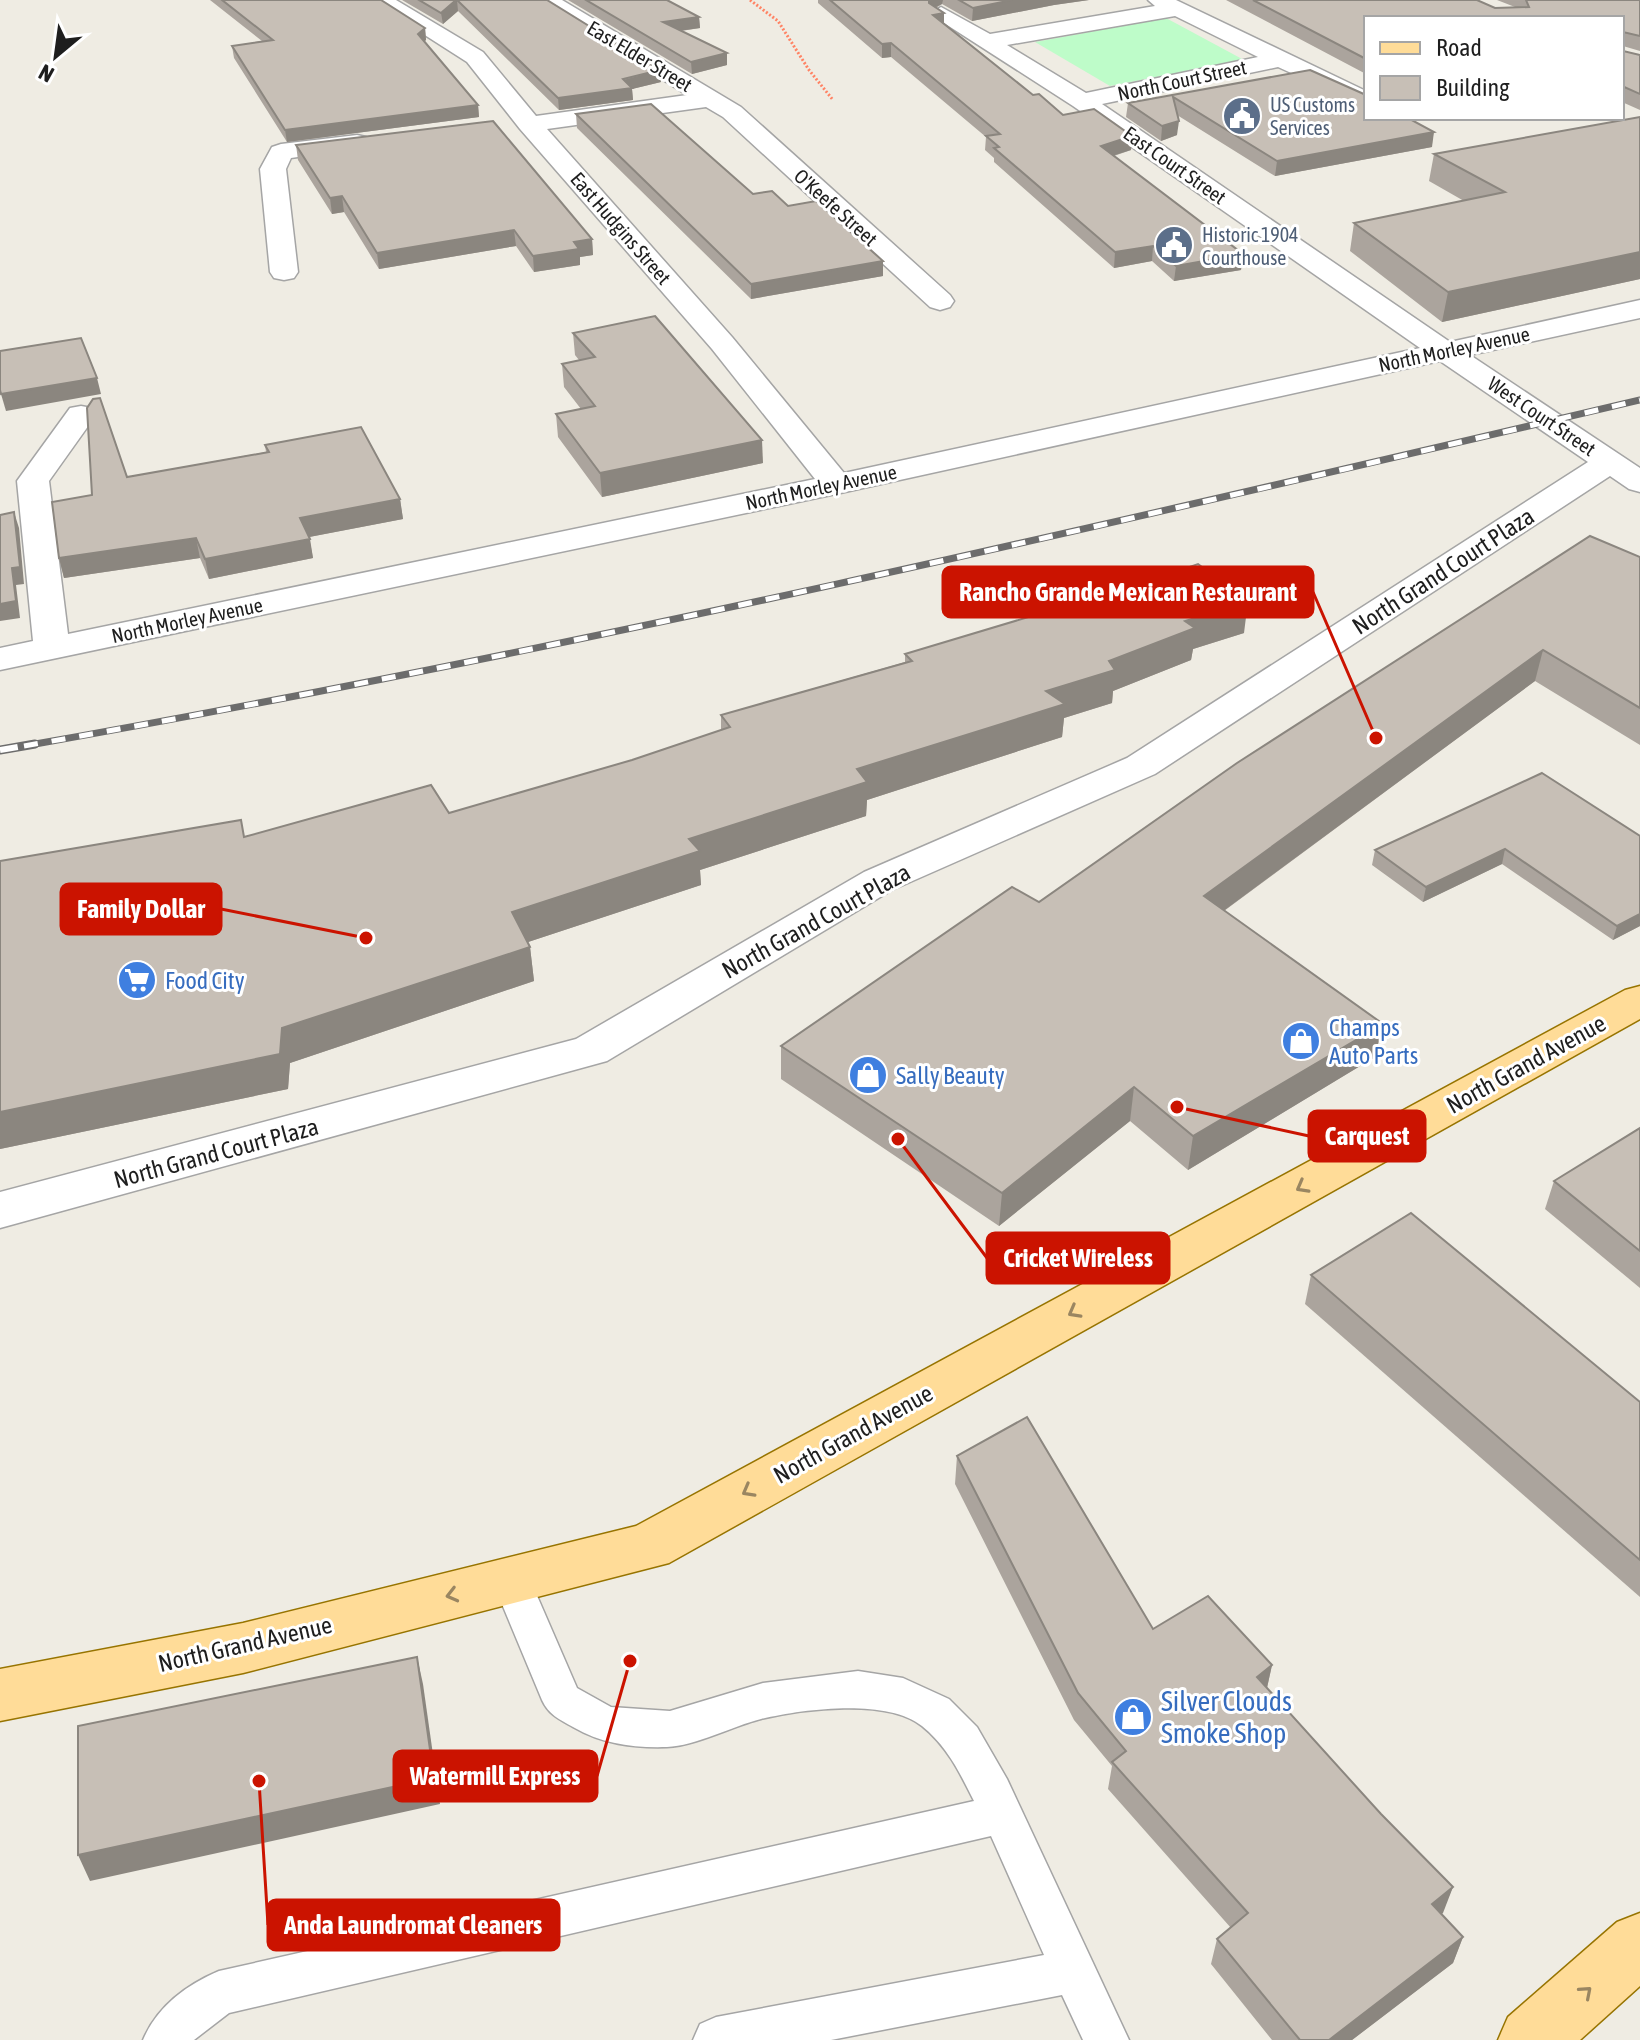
<svg xmlns="http://www.w3.org/2000/svg" width="1640" height="2040" font-family="'Asap Condensed',sans-serif">
<rect width="100%" height="100%" fill="#efece3"/>
<polygon fill="#befcc9" points="1166,18 1244,60 1110,86 1035,42"/>
<g fill="none" stroke-linecap="round" stroke-linejoin="round">
<defs>
<path id="lane" d="M511,1564L525,1568L577,1688L611,1707L670,1711L763,1683L858,1671L903,1678L949,1699L977,1727L1007,1779L1129,2040H1083L1062,1995L831,2040H693L700,2024L716,2017L1044,1955L991,1836L229,2013L194,2040H143C157,2007 186,1985 219,1971L974,1801C960,1773 947,1746 922,1726C887,1698 803,1709 761,1719C733,1726 695,1746 667,1747C633,1748 602,1744 573,1727C559,1719 549,1715 542,1700L492,1580L497,1568Z"/>
<g id="street">
<path d="M370,0H396L483,52L536,116L687,95L536,0H562L741,107L950,295L954,301L950,307L940,310L930,307L723,117L706,107L547,129L732,337L844,473L1420,348L1073,106L930,14L941,7L990,34L1155,6L1148,0H1176L1366,91V107L1278,67L1102,104L1450,342L1640,300V318L1470,355L1640,468V492L1629,489L1610,476L1155,774L892,890L607,1061L0,1228V1192L576,1039L864,872L1127,758L1588,462L1440,361L836,494L0,670V648L33,641L17,481L70,408L81,406L92,408L96,415L49,481L68,634L815,479L712,349L520,129L467,62ZM1175,16L1258,57L1086,93L1007,45Z"/>
<polygon points="357,135 366,137 369,142 366,147 291,158 286,169 298,272 294,278 284,280 274,278 270,272 260,169 272,147 281,144"/>
</g>
<g id="primary">
<polygon points="1640,986 1640,1019 669,1563 243,1673 0,1721 0,1669 243,1623 636,1526 1625,990"/>
<polygon points="1640,1913 1640,1986 1580,2040 1498,2040 1508,2017 1617,1922"/>
</g>
</defs>
<use href="#lane" stroke="#a5a5a5" stroke-width="3"/>
<use href="#street" stroke="#a5a5a5" stroke-width="3"/>
<use href="#primary" stroke="#977400" stroke-width="3"/>
<polyline stroke="#ff8364" stroke-width="3" stroke-dasharray="2 2" stroke-linecap="butt" points="750,0 778,21 809,70 833,100"/>
<use href="#lane" fill="#fff" fill-rule="evenodd"/>
<use href="#street" fill="#fff" fill-rule="evenodd"/>
<use href="#primary" fill="#ffdc98" fill-rule="evenodd"/>
<defs>
<path id="rail-far1" d="M24,746C567,651 1103,526 1640,400"/>
<polyline id="rail" points="0,750 35,744"/>
</defs>
<use href="#rail-far1" stroke="#6c6c6c" stroke-width="7"/>
<use href="#rail" stroke="#6c6c6c" stroke-width="9"/>
<use href="#rail-far1" stroke="#fff" stroke-width="5" stroke-dasharray="14" stroke-linecap="butt"/>
<use href="#rail" stroke="#fff" stroke-width="6" stroke-dasharray="18" stroke-linecap="butt"/>
</g>
<g fill="#aba49d">
<polygon points="210,0 381,0 425,28 426,40 424,41 478,105 479,117 287,142 234,58 232,46 262,41"/>
<polygon points="402,0 547,0 661,82 632,89 633,100 559,110 458,11 443,24"/>
<polygon points="568,0 667,0 699,17 700,28 681,31 727,65 692,74"/>
<polygon points="818,0 1089,0 1054,5 972,21 942,4 936,8 944,13 944,23 1033,95 1063,115 1131,150 1114,156 1243,254 1241,270 1174,281 1152,261 1114,268 994,162 994,158 985,150 986,137 891,57 882,58 818,3"/>
<polygon points="1226,0 1477,0 1495,8 1515,7 1497,0 1640,0 1640,51 1623,46 1623,51 1640,55 1640,110 1622,102 1622,18 1366,18 1366,74"/>
<polygon points="1310,70 1432,147 1275,176 1177,115 1177,135 1161,141 1126,117 1128,103"/>
<polygon points="576,114 753,194 788,206 883,261 883,276 751,299 577,128"/>
<polygon points="1640,117 1640,279 1442,322 1350,251 1354,223 1464,201 1429,181 1434,154"/>
<polygon points="296,145 592,239 593,255 580,257 580,265 534,272 516,246 379,269 344,212 332,214 298,160"/>
<polygon points="573,333 763,463 602,497 558,437 556,414 581,409 564,387 562,364 579,360 575,355"/>
<polygon points="265,445 400,499 403,519 309,537 313,558 209,579 200,558 64,578 59,558 92,495 127,477 266,452"/>
<polygon points="1640,557 1640,745 1535,681 1224,911 1375,1057 1188,1170 1130,1121 999,1226 781,1079 781,1046 1039,902"/>
<polygon points="1048,615 1244,633 1193,649 1191,660 1113,691 1112,703 1064,718 1062,737 867,800 866,816 700,870 701,885 528,942 530,947 534,981 290,1063 288,1089 0,1149 0,861 245,837 449,813 632,760 721,730 721,715 905,662 905,654"/>
<polygon points="1542,773 1640,926 1613,940 1502,864 1423,902 1372,865 1375,850"/>
<polygon points="1640,1128 1640,1288 1545,1209 1554,1181"/>
<polygon points="1311,1275 1640,1402 1640,1597 1305,1304"/>
<polygon points="957,1456 1153,1629 1272,1665 1267,1688 1381,1814 1453,1887 1441,1914 1463,1937 1453,1963 1352,2040 1272,2040 1211,1964 1217,1939 1231,1928 1108,1789 1112,1766 1074,1720 955,1484"/>
</g>
<g fill="#8b867f">
<polygon points="457,0 458,11 443,24 441,13"/>
<polygon points="929,0 943,0 942,4 928,11"/>
<polygon points="1012,0 1089,0 1054,5 972,21 973,8"/>
<polygon points="944,13 944,26 933,15"/>
<polygon points="699,17 700,28 664,33 663,22"/>
<polygon points="425,28 426,40 420,46 418,34"/>
<polygon points="891,43 891,57 882,58 882,44"/>
<polygon points="727,53 727,65 692,74 691,62"/>
<polygon points="660,70 661,82 632,89 633,100 559,110 558,98"/>
<polygon points="478,105 479,117 287,142 285,130"/>
<polygon points="1179,121 1177,135 1161,141 1162,126"/>
<polygon points="1434,132 1432,147 1275,176 1277,161"/>
<polygon points="1132,136 1131,150 1099,160 1101,146"/>
<polygon points="342,196 344,212 332,214 330,198"/>
<polygon points="514,230 516,246 379,269 377,253"/>
<polygon points="592,239 593,255 580,257 580,265 534,272 533,256 574,242"/>
<polygon points="1153,246 1152,261 1114,268 1115,252"/>
<polygon points="1640,252 1640,279 1442,322 1448,292"/>
<polygon points="1243,254 1241,270 1174,281 1176,266"/>
<polygon points="883,261 883,276 751,299 751,284"/>
<polygon points="97,378 101,394 6,411 1,394"/>
<polygon points="762,440 763,463 602,497 600,473"/>
<polygon points="400,499 403,519 304,538 300,518"/>
<polygon points="14,512 19,528 24,584 16,585 20,618 0,621 0,604 12,568"/>
<polygon points="196,538 200,558 64,578 59,558"/>
<polygon points="310,539 313,558 209,579 205,559"/>
<polygon points="1248,601 1244,633 1193,649 1191,660 1113,691 1112,703 1064,718 1062,737 867,800 866,816 700,870 701,885 516,946 512,912 1046,691 1109,661 1185,621"/>
<polygon points="1543,650 1535,681 1199,929 1204,896"/>
<polygon points="1505,849 1502,864 1423,902 1426,887"/>
<polygon points="1640,914 1640,926 1613,940 1617,926"/>
<polygon points="530,947 534,981 290,1063 288,1089 0,1149 0,1112 282,1028"/>
<polygon points="1383,1024 1375,1057 1188,1170 1193,1136"/>
<polygon points="1134,1087 1130,1121 999,1226 1002,1193"/>
<polygon points="417,1657 423,1684 440,1804 90,1881 78,1855"/>
<polygon points="1272,1665 1266,1692 1257,1677"/>
<polygon points="1453,1887 1443,1913 1423,1930 1432,1904"/>
<polygon points="1463,1937 1453,1963 1352,2040 1329,2040"/>
</g>
<g fill="#c7bfb6" stroke="#8b867f" stroke-width="2">
<polygon points="222,0 381,0 425,28 418,34 478,105 285,130 232,46 273,40"/>
<polygon points="419,0 456,0 441,13"/>
<polygon points="457,0 547,0 660,70 623,79 632,88 558,98"/>
<polygon points="586,0 667,0 699,17 663,22 727,53 691,62"/>
<polygon points="830,0 929,0 929,3 944,13 933,15 1033,95 1039,94 1063,115 1094,109 1132,136 1101,146 1243,254 1176,266 1153,246 1115,252 994,148 999,147 986,136 1000,134 891,43 882,44"/>
<polygon points="959,0 1012,0 973,8"/>
<polygon points="1253,0 1477,0 1495,8 1529,7 1526,0 1640,0 1640,36 1623,32 1623,51 1640,55 1640,94 1622,86 1622,18 1366,18 1366,59"/>
<polygon points="1310,70 1366,95 1366,118 1408,118 1434,132 1277,161 1173,97 1179,121 1162,126 1128,103"/>
<polygon points="651,104 753,194 772,191 788,206 816,201 883,261 751,284 576,114"/>
<polygon points="1640,117 1640,252 1448,292 1354,223 1505,192 1434,154"/>
<polygon points="493,121 592,239 574,242 579,249 533,256 514,230 377,253 342,196 330,198 296,145"/>
<polygon points="655,316 762,440 600,473 556,414 595,406 562,364 595,357 573,333"/>
<polygon points="81,338 97,378 1,394 0,390 0,351"/>
<polygon points="100,398 127,477 269,452 265,445 361,427 400,499 300,518 310,539 205,559 196,538 59,558 52,502 92,495 87,408 93,399"/>
<polygon points="14,512 20,567 12,568 16,601 0,604 0,515"/>
<polygon points="1590,536 1640,557 1640,708 1543,650 1204,896 1383,1024 1193,1136 1134,1087 1002,1193 781,1046 1012,887 1039,902 1237,763"/>
<polygon points="1198,564 1248,601 1185,621 1195,628 1109,661 1115,670 1046,691 1065,704 857,769 867,782 689,839 700,851 512,912 530,947 282,1028 280,1054 0,1112 0,861 241,820 244,837 431,785 449,813 632,760 730,727 721,715 912,661 905,654 1045,612 1048,615"/>
<polygon points="1542,773 1640,836 1640,914 1617,926 1505,849 1426,887 1375,850"/>
<polygon points="1640,1128 1640,1251 1554,1181"/>
<polygon points="1411,1213 1640,1402 1640,1560 1311,1275"/>
<polygon points="1027,1417 1153,1629 1208,1596 1272,1665 1257,1677 1381,1814 1453,1887 1432,1904 1463,1937 1329,2040 1300,2040 1217,1939 1248,1913 1112,1762 1126,1751 1078,1693 957,1456"/>
<polygon points="417,1657 434,1778 78,1855 78,1726"/>
</g>
<defs><path id="oneway-chevron" d="M-2-3.5L2.5 0L-2 3.5" fill="none" stroke-width="1.6" stroke-linecap="round" stroke-linejoin="round" transform="scale(2)"/></defs>
<g stroke="#9a8661">
<use href="#oneway-chevron" transform="translate(1302 1187) rotate(151)"/>
<use href="#oneway-chevron" transform="translate(1074 1312) rotate(151)"/>
<use href="#oneway-chevron" transform="translate(748 1491) rotate(151)"/>
<use href="#oneway-chevron" transform="translate(452 1595) rotate(166)"/>
<use href="#oneway-chevron" transform="translate(1586 1992) rotate(-41)"/>
</g>
<defs>
<symbol id="civic-disc" viewBox="-11 -11 22 22"><circle r="9.5" fill="#5c6f8a" stroke="#fff"/><path d="M-.6-6.5H3V-4.5H.6V-3L4-1V1h2V6H-6V1h2V-1L-.6-3ZM-1.2 2.5V6h2.4V2.5Z" fill="#fff"/></symbol>
<symbol id="supermarket-disc" viewBox="-11 -11 22 22"><circle r="9.5" fill="#3f7fe0" stroke="#fff"/><path d="M-6-5.5h2.5l.6 2H6L4.5 2H-2.5L-4.4-4H-6ZM-1.5 3.2a1.3 1.3 0 1 0 .1 0ZM3 3.2a1.3 1.3 0 1 0 .1 0Z" fill="#fff"/></symbol>
<symbol id="shop-disc" viewBox="-11 -11 22 22"><circle r="9.5" fill="#3f7fe0" stroke="#fff"/><path d="M-5-2.5h2.3a2.7 3.5 0 0 1 5.4 0H5L5.5 6h-11ZM-1.5-2.5h3a1.5 2.3 0 0 0-3 0Z" fill="#fff"/></symbol>
</defs>
<g fill-rule="evenodd">
<use href="#civic-disc" x="1220" y="94" width="44" height="44"/>
<use href="#civic-disc" x="1152" y="223" width="44" height="44"/>
<use href="#supermarket-disc" x="115" y="958" width="44" height="44"/>
<use href="#shop-disc" x="1279" y="1019" width="44" height="44"/>
<use href="#shop-disc" x="846" y="1053" width="44" height="44"/>
<use href="#shop-disc" x="1111" y="1695" width="44" height="44"/>
</g>
<g text-anchor="middle" dominant-baseline="central" stroke-width="6" stroke-linejoin="round" paint-order="stroke">
<g font-size="20" fill="#1e1e1e" stroke="#fff">
<text transform="translate(640 56) rotate(31)">East Elder Street</text>
<text transform="translate(1182 80) rotate(-12)">North Court Street</text>
<text transform="translate(1175 165) rotate(35)">East Court Street</text>
<text transform="translate(836 207) rotate(42)">O'Keefe Street</text>
<text transform="translate(621 228) rotate(49)">East Hudgins Street</text>
<text transform="translate(1454 349) rotate(-12)">North Morley Avenue</text>
<text transform="translate(1542 416) rotate(34)">West Court Street</text>
<text transform="translate(821 487) rotate(-12)">North Morley Avenue</text>
<text transform="translate(187 620) rotate(-12)">North Morley Avenue</text>
</g>
<g font-size="20" fill="#4e5e75" stroke="#fff" text-anchor="start">
<text x="1270" y="104">US Customs<tspan x="1270" dy="23">Services</tspan></text>
<text x="1202" y="234">Historic 1904<tspan x="1202" dy="23">Courthouse</tspan></text>
</g>
<g font-size="24" fill="#1e1e1e" stroke="#fff">
<text transform="translate(1443 571) rotate(-33)">North Grand Court Plaza</text>
<text transform="translate(816 921) rotate(-29)">North Grand Court Plaza</text>
<text transform="translate(1526 1064) rotate(-29)">North Grand Avenue</text>
<text transform="translate(216 1153) rotate(-15)">North Grand Court Plaza</text>
<text transform="translate(853 1434) rotate(-29)">North Grand Avenue</text>
<text transform="translate(245 1644) rotate(-13)">North Grand Avenue</text>
</g>
<g font-size="24" fill="#366cbe" stroke="#fff" text-anchor="start">
<text x="165" y="980">Food City</text>
<text x="1329" y="1027">Champs<tspan x="1329" dy="28">Auto Parts</tspan></text>
<text x="896" y="1075">Sally Beauty</text>
</g>
<g font-size="28" fill="#366cbe" stroke="#fff" text-anchor="start">
<text x="1161" y="1701">Silver Clouds<tspan x="1161" dy="32">Smoke Shop</tspan></text>
</g>
</g>
<path fill="none" stroke="#cb1300" stroke-width="3" d="M1376 738L1313 592M366 938L221 909M1177 1107L1309 1136M898 1139L987 1258M630 1661L597 1776M259 1781L268 1925"/>
<g fill="#cb1300" stroke="#fff" stroke-width="3">
<circle cx="1376" cy="738" r="8"/>
<circle cx="366" cy="938" r="8"/>
<circle cx="1177" cy="1107" r="8"/>
<circle cx="898" cy="1139" r="8"/>
<circle cx="630" cy="1661" r="8"/>
<circle cx="259" cy="1781" r="8"/>
</g>
<g fill="#cb1300" stroke="#cb1300" stroke-width="3">
<rect x="943" y="567" width="370" height="50" rx="8"/>
<rect x="61" y="884" width="160" height="50" rx="8"/>
<rect x="1309" y="1111" width="116" height="50" rx="8"/>
<rect x="987" y="1233" width="182" height="50" rx="8"/>
<rect x="394" y="1751" width="203" height="50" rx="8"/>
<rect x="268" y="1900" width="291" height="50" rx="8"/>
</g>
<g font-size="26" text-anchor="middle" font-weight="bold" fill="#fff">
<text x="1128" y="601">Rancho Grande Mexican Restaurant</text>
<text x="141" y="918">Family Dollar</text>
<text x="1367" y="1145">Carquest</text>
<text x="1078" y="1267">Cricket Wireless</text>
<text x="495" y="1785">Watermill Express</text>
<text x="413" y="1934">Anda Laundromat Cleaners</text>
</g>
<rect x="1364" y="16" width="260" height="104" fill="#ffffff" stroke="#a5a5a5" stroke-width="2"/>
<rect x="1380" y="42" width="40" height="12" fill="#ffdc98" stroke="#a5a5a5" stroke-width="2"/>
<text x="1436" y="56" font-size="24" fill="#1e1e1e">Road</text>
<rect x="1380" y="76" width="40" height="24" fill="#c7bfb6" stroke="#a5a5a5" stroke-width="2"/>
<text x="1436" y="96" font-size="24" fill="#1e1e1e">Building</text>
<g transform="translate(56 56) rotate(209)" stroke="#ffffff" stroke-width="6" paint-order="stroke">
<path d="M0-6L14 30L0 20L-14 30Z" fill="#1e1e1e"/>
<text y="-12" font-size="22" font-weight="bold" text-anchor="middle" fill="#1e1e1e">N</text>
</g>
</svg>
